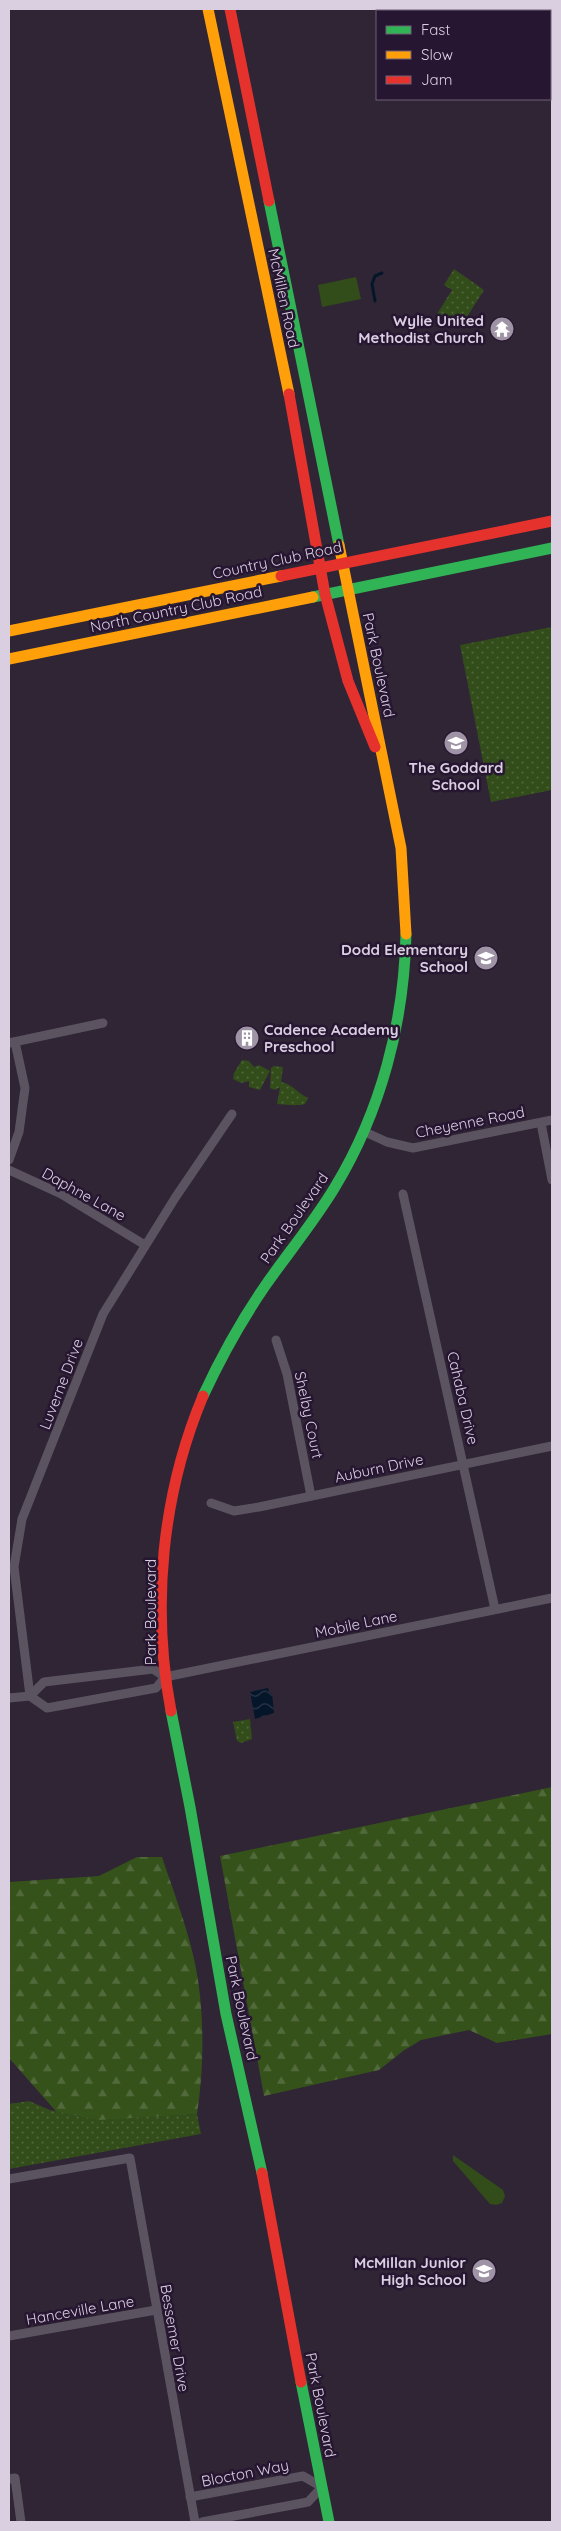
<svg xmlns="http://www.w3.org/2000/svg" width="561" height="2531" font-family="Quicksand,sans-serif">
<defs>
<pattern id="forest-firs" width="22" height="20" patternUnits="userSpaceOnUse" patternTransform="scale(1.25)"><rect width="22" height="20" fill="#35521a"/><path d="M5 1l3.5 6h-7zM16 11l3.5 6h-7z" fill="#526a3b"/></pattern>
<pattern id="park-dots" width="8" height="8" patternUnits="userSpaceOnUse" patternTransform="scale(1.25)"><rect width="8" height="8" fill="#324c1a"/><path d="M2 2h.1M6 6h.1" fill="none" stroke="#4f653b" stroke-width="1.8" stroke-linecap="round"/></pattern>
<pattern id="water-waves" width="16" height="10" patternUnits="userSpaceOnUse" patternTransform="scale(1.25)"><rect width="16" height="10" fill="#06162a"/><path d="M0 5q4-4 8 0t8 0" fill="none" stroke="#2a3749"/></pattern>
</defs>
<rect width="100%" height="100%" fill="#2f2535"/>
<g fill="#324c1a">
<polygon points="356,277 361,299 322,307 318,285"/>
<polygon points="453,2155 503,2190 505,2196 502,2203 496,2205 490,2204 453,2161"/>
</g>
<g fill="url(#forest-firs)">
<polygon points="552,1787 552,2034 497,2043 469,2030 421,2040 403,2051 379,2070 264,2096 220,1856"/>
<path d="M137,1857H162C177,1902 196,1949 200,1996C204,2035 203,2075 197,2114L87,2122L61,2117L9,2058V1882L99,1876Z"/>
</g>
<g fill="url(#park-dots)">
<polygon points="454,269 484,290 460,328 437,314 452,290 444,285"/>
<polygon points="552,627 552,790 491,802 460,645"/>
<polygon points="242,1060 249,1061 254,1067 259,1065 270,1071 260,1090 249,1087 249,1081 241,1083 233,1079 234,1073"/>
<path d="M274,1066L283,1067L281,1082C294,1085 297,1093 308,1098L305,1104C300,1106 284,1105 277,1104L280,1087L275,1090L270,1088L271,1068Z"/>
<polygon points="250,1719 252,1739 241,1743 237,1741 233,1722"/>
<polygon points="29,2101 50,2110 98,2120 197,2114 201,2134 9,2169 9,2104"/>
</g>
<polygon fill="url(#water-waves)" points="268,1688 270,1694 272,1693 274,1713 255,1719 250,1692"/>
<g fill="none" stroke-linecap="round" stroke-linejoin="round">
<polyline stroke="#06162a" stroke-width="3" points="375,301 372,284 375,276 382,273"/>
<g stroke="#5b5460" stroke-width="9">
<polyline points="9,1043 103,1023"/>
<polyline points="541,1123 552,1180"/>
<polyline points="365,1132 387,1142 413,1148 552,1120"/>
<polyline points="9,1160 19,1132 25,1088 15,1042"/>
<polyline points="9,1170 61,1194 145,1245"/>
<polyline points="403,1194 495,1609"/>
<polyline points="276,1340 287,1374 311,1496"/>
<polyline points="211,1503 234,1511 259,1507 552,1446"/>
<polyline points="165,1677 552,1598"/>
<polyline points="30,1696 14,1567 22,1519 103,1314 175,1198 232,1114"/>
<polyline points="30,1696 44,1682 153,1669 165,1677"/>
<polyline points="9,1698 30,1696 47,1708 156,1688 165,1677"/>
<polyline points="9,2179 130,2158 195,2522"/>
<polyline points="9,2336 156,2310"/>
<polyline points="9,2479 15,2478 21,2522"/>
<polyline points="190,2497 303,2476 322,2487 308,2502 202,2522"/>
</g>
<g stroke="#30b455" stroke-width="11">
<polyline points="269,201 339,545"/>
<polyline points="313,597 552,548"/>
<path d="M203,1396C221,1357 241,1321 265,1286C288,1253 314,1222 335,1187C381,1111 404,1023 406,934"/>
<polyline points="171,1711 190,1807 226,2014 262,2173"/>
<polyline points="301,2382 329,2522"/>
</g>
<g stroke="#ff9f0a" stroke-width="11">
<polyline points="208,9 289,394"/>
<polyline points="339,545 401,848 406,934"/>
<polyline points="9,631 281,576"/>
<polyline points="9,659 313,597"/>
</g>
<g stroke="#e5322d" stroke-width="11">
<polyline points="230,9 269,201"/>
<polyline points="289,394 325,594 348,681 375,747"/>
<polyline points="281,576 552,521"/>
<path d="M171,1711C151,1606 162,1494 203,1396"/>
<polyline points="262,2173 301,2382"/>
</g>
</g>
<defs>
<symbol id="temple-disc" viewBox="-11 -11 22 22"><circle r="9.5" fill="#9e94a5" stroke="#271631"/><path d="M0-6L5-2H3V0L6.5 2.5H4V6H1.5V3h-3V6H-4V2.5H-6.5L-3 0V-2H-5Z" fill="#fff"/></symbol>
<symbol id="school-disc" viewBox="-11 -11 22 22"><circle r="9.5" fill="#9e94a5" stroke="#271631"/><path d="M0-5L7-2L0 1L-7-2ZM-4 1L0 2.5L4 1V4Q0 6-4 4Z" fill="#fff"/></symbol>
<symbol id="building-disc" viewBox="-11 -11 22 22"><circle r="9.5" fill="#9e94a5" stroke="#271631"/><path d="M-4-6H4V6H1V3H-1V6H-4ZM-2.5-4.3h1.7v1.8h-1.7ZM.8-4.3h1.7v1.8H.8ZM-2.5-1h1.7V.8h-1.7ZM.8-1h1.7V.8H.8Z" fill="#fff"/></symbol>
</defs>
<g fill-rule="evenodd">
<use href="#temple-disc" x="488" y="315" width="28" height="28"/>
<use href="#school-disc" x="442" y="729" width="28" height="28"/>
<use href="#school-disc" x="472" y="944" width="28" height="28"/>
<use href="#building-disc" x="233" y="1024" width="28" height="28"/>
<use href="#school-disc" x="470" y="2257" width="28" height="28"/>
</g>
<g text-anchor="middle" dominant-baseline="central" stroke-width="5" stroke-linejoin="round" paint-order="stroke">
<g font-size="15" fill="#dacfe1" stroke="#271631">
<text transform="translate(284 298) rotate(78)">McMillen Road</text>
<text transform="translate(277 560) rotate(-12)">Country Club Road</text>
<text transform="translate(176 609) rotate(-12)">North Country Club Road</text>
<text transform="translate(379 665) rotate(78)">Park Boulevard</text>
<text transform="translate(470 1122) rotate(-11)">Cheyenne Road</text>
<text transform="translate(84 1194) rotate(29)">Daphne Lane</text>
<text transform="translate(294 1218) rotate(-55)">Park Boulevard</text>
<text transform="translate(61 1384) rotate(-69)">Luverne Drive</text>
<text transform="translate(463 1398) rotate(77)">Cahaba Drive</text>
<text transform="translate(309 1415) rotate(78)">Shelby Court</text>
<text transform="translate(379 1468) rotate(-12)">Auburn Drive</text>
<text transform="translate(150 1612) rotate(-90)">Park Boulevard</text>
<text transform="translate(356 1624) rotate(-12)">Mobile Lane</text>
<text transform="translate(242 2008) rotate(78)">Park Boulevard</text>
<text transform="translate(80 2310) rotate(-10)">Hanceville Lane</text>
<text transform="translate(175 2338) rotate(80)">Bessemer Drive</text>
<text transform="translate(321 2405) rotate(79)">Park Boulevard</text>
<text transform="translate(245 2473) rotate(-11)">Blocton Way</text>
</g>
<g font-size="15" font-weight="bold" fill="#dacfe1" stroke="#271631" text-anchor="end">
<text x="484" y="320">Wylie United<tspan x="484" dy="17">Methodist Church</tspan></text>
<text x="456" y="767" text-anchor="middle">The Goddard<tspan x="456" dy="17">School</tspan></text>
<text x="468" y="949">Dodd Elementary<tspan x="468" dy="17">School</tspan></text>
<text x="264" y="1029" text-anchor="start">Cadence Academy<tspan x="264" dy="17">Preschool</tspan></text>
<text x="466" y="2262">McMillan Junior<tspan x="466" dy="17">High School</tspan></text>
</g>
</g>
<rect width="561" height="2531" fill="none" stroke="#dacfe1" stroke-width="20"/>
<rect x="376" y="10" width="175" height="90" fill="#271631" stroke="#6f6077"/>
<rect x="386" y="26" width="25" height="8" fill="#30b455" stroke="#6f6077"/>
<text x="421" y="35" font-size="15" fill="#dacfe1">Fast</text>
<rect x="386" y="51" width="25" height="8" fill="#ff9f0a" stroke="#6f6077"/>
<text x="421" y="60" font-size="15" fill="#dacfe1">Slow</text>
<rect x="386" y="76" width="25" height="8" fill="#e5322d" stroke="#6f6077"/>
<text x="421" y="85" font-size="15" fill="#dacfe1">Jam</text>
</svg>
